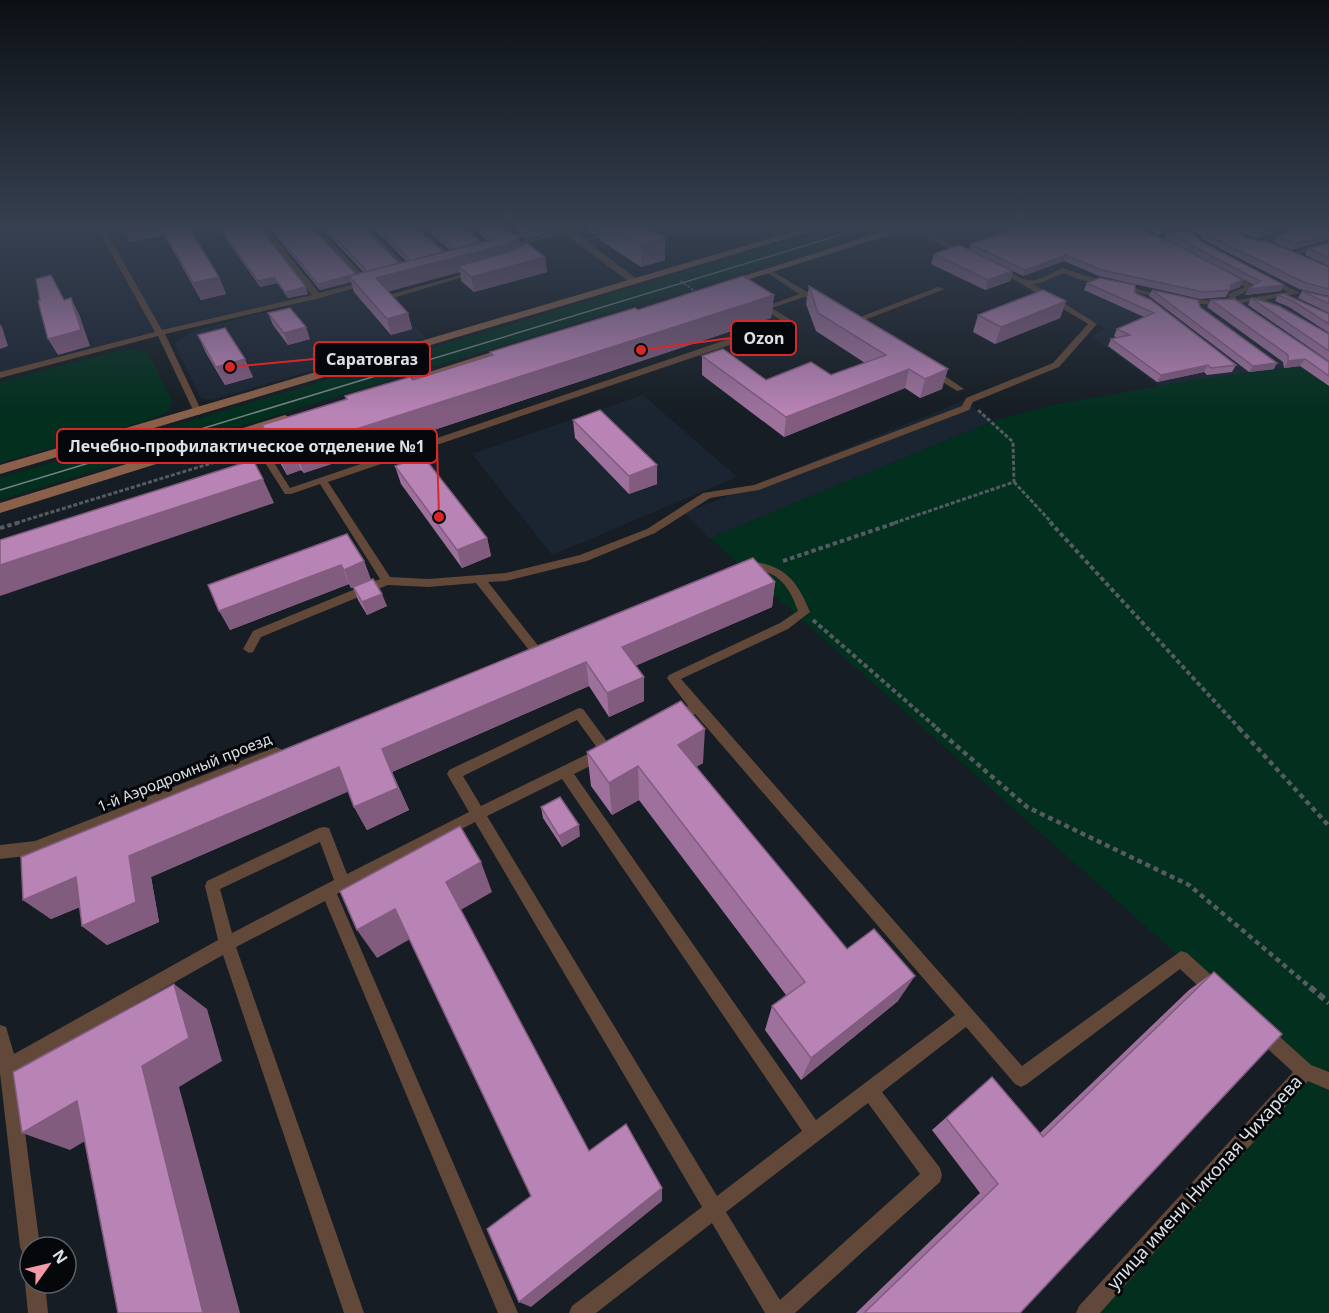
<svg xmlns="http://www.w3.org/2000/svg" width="1329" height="1313" font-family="'Noto Sans',sans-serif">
<rect width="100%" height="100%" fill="#161d24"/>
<g fill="#1b2532">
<polygon points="0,228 551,228 561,235 375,284 426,338 211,400 201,398 174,344 196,330 291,306 288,301 0,377"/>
<polygon points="923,228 1316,228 1329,236 1329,386 1300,366 1159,386 1092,336 1106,329 914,232"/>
<polygon points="643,395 737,477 552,555 472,454"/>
<polygon points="963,401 993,421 710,538 685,513"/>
</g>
<g fill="#032f1f">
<polygon points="831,228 885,228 0,500 0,478"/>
<polygon points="136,349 148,353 172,400 169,411 145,421 0,463 0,382 117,351"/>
<polygon points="1300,366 1329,386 1329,1313 1098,1313 1309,1072 710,538 993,421 1052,405 1199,379"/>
</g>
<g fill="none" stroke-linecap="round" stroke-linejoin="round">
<polyline stroke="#555b61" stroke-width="2" stroke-dasharray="3 1.5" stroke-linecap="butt" points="680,281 699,294"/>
<g stroke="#555b61" stroke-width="3" stroke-dasharray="4 2" stroke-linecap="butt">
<polyline points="1014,482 1052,523"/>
<polyline points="16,523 248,452"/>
<polyline points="894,523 1014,482 1013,442 978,410"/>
</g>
<g stroke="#555b61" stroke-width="4" stroke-dasharray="4.5 3" stroke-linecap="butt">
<polyline points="1050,522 1240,729"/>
<polyline points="0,528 21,522"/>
<polyline points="783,561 898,522"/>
<polyline points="813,620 938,729"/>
</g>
<g stroke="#555b61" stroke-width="4.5" stroke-dasharray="5 4" stroke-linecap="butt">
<polyline points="936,728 1027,807 1189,885 1311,988"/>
<polyline points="1239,728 1329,826"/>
</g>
<polyline stroke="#555b61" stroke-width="6" stroke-dasharray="7 4.5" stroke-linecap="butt" points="1310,987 1329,1003"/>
<g fill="#624839" fill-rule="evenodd">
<polygon points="97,228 104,228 162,330 312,295 260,228 267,228 319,293 362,282 311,228 318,228 371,283 320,298 165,334 202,412 201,414 198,415 194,412 158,336 0,378 0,372 155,332"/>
<polygon points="362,228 369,228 412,271 412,273 408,273"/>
<polygon points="413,228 420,228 456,259 456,261 452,261"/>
<polygon points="619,228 631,228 582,243 577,242"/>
<polygon points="678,228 690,228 645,242 642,240"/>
<polygon points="763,228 772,228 787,238 782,239"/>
<polygon points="907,228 916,228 969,254 964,255"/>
<polygon points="1295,228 1306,228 1261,243 1256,242"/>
<polygon points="566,230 568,231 568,233 506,248 503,246"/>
<polygon points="1329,242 1329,246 1291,256 1288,254"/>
<path d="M996,268C1007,267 1016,278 1027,280C1039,282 1052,272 1063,268L1083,275L1169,297L1165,299L1078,279L1063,273L1041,283L1033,284L1097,324L1059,367L973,402L969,410L759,490L710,498L655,533L587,561L506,581L488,582L540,648L542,651L540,654H532L476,583L428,587L388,585L261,637L253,652L249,653L243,649L253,631L380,579L320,484L291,494H285L244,430L246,428H252L290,488L782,321L762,308L799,294L766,272V270H770L811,294V298L804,297L772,308L791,320V324L328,482L390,577L428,579L506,573L580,555L647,529L703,493L754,485L962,406L966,398L1053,363L1088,324L1022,284L996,270Z"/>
<polygon points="474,271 480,272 396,297 389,295"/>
<polygon points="1226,273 1232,273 1255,287 1235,297 1237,300 1288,292 1265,281 1264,279 1268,277 1300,293 1265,300 1280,306 1280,310 1277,310 1256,301 1221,306 1183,302 1179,300 1183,298 1221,302 1230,300 1228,294 1245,287 1226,277"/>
<polygon points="938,287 945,289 854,324 847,322"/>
<polygon points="933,369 936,370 964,389 957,391 930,374 930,370"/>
<path d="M746,561C783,564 796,578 810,612L788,629L681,679L1022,1066L1181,951L1187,953L1220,983L1222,989L1220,995L1214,997L1208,995L1180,969L1027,1084L1021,1087L1015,1084L966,1027L882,1092L940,1168L942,1175L940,1182L795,1313H765L712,1223L596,1313H569L572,1306L702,1207L475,822L337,894L518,1313H498L325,901L236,947L364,1313H344L223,955L17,1071L40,1247H30V1257L23,1254L20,1247L0,1073V1025L6,1027L14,1054L218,940L205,886L207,881L319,828L324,827L329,828L347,874L469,812L447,774L449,770L579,708L583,709L614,751L612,755L574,774L816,1120L955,1015L695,714L676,723L671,722L670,718L671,714L688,706L669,681L667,678L669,675L780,623L798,611C792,594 784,578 766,572C758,569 750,570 742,568L741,565L742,562ZM577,720L598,749L481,806L463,776ZM562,779L802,1131L717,1196L487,816ZM320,842L334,880L232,933L220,889ZM868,1103L920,1174L780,1300L726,1212Z"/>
<polygon points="276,747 281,749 283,753 281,757 35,855 0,859 0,845 35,841"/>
<polygon points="1263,1025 1269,1027 1311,1065 1329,1072 1329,1090 1308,1081 1100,1313 1076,1313 1079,1306 1293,1072 1257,1039 1255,1033 1257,1027"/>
<polygon points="30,1275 30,1283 45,1283 48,1313 28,1313 25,1283"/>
</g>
<polygon fill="#624839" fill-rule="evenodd" points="557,228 569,228 641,282 632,284"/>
<g fill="#896049" fill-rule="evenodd">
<polygon points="805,228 822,228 0,474 0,465"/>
<polygon points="894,228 911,228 728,286 719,284"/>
<polygon points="514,345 520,349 518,352 393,390 388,391 382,387"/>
<polygon points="285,415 292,419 290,422 0,513 0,503"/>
</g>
<polyline stroke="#7a8086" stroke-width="1.5" points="0,490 863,228"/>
</g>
<g fill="#9e719c">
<polygon points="124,228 189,228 219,277 226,294 201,300 164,235 130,242"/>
<polygon points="219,228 260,228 308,294 288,298 277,283 260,287"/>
<polygon points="322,228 364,228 399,264 407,262 373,228 416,228 444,252 451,251 424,228 464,228 481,243 488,241 473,228 506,228 521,246 545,257 547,272 474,292 461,281 460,272 388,291 408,313 412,329 391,335 354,292 351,282 320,290 275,235 273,229 356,275 364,273"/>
<polygon points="514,228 557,228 556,230 525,239"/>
<polygon points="584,228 648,228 665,238 665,260 641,267 600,240 600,232 593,234"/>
<polygon points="1146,228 1177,228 1160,233 1158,236"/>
<polygon points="1191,228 1295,228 1256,238 1232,230 1247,238 1329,267 1329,296 1299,289 1205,241"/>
<polygon points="1329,228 1329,242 1328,240 1292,250 1273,242 1276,236"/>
<polygon points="1140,230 1240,287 1229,291 1226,297 1200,299 1099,276 1064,261 1023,276 1013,271 1010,281 985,290 931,264 934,254 969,250 970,244"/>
<polygon points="1168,233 1202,242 1281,291 1245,295 1254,285 1165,239"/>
<polygon points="1329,243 1329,266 1305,255 1308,248"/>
<polygon points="1087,283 1135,293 1236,365 1232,372 1207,375 1204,372 1157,382 1108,346 1111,339 1117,338 1114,336 1117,329 1144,317 1084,290"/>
<polygon points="809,286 942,389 920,398 905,388 784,437 702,375 702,356 766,380 831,375 865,363 816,331 806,304"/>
<polygon points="1152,290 1200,307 1274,369 1249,372 1149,296"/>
<polygon points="1302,291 1329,297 1329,313 1298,298"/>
<polygon points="774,295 771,318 304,473 301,470 287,475 273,450 262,425 346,400 345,396 413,380 491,356 490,352 638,310"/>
<polygon points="1278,295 1329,314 1329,333 1289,307 1275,301"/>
<polygon points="1251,298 1329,334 1329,361 1248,305"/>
<polygon points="1211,300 1329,362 1329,386 1300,366 1284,368 1283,362 1207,307"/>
<polygon points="1066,301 1060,318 995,344 973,332 978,315"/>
<polygon points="268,313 310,339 288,345 273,325"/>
<polygon points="198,335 253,377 225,385 206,353"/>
<polygon points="573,420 657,484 629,494 575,438"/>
<polygon points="395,466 487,538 491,556 462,568 401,484"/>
<polygon points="364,561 371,580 387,606 367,615 358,600 353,587 351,588 349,584 230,630 208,585"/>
<polygon points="775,582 772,607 635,666 644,677 644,701 609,717 589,686 392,772 409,810 367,830 354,807 348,791 151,877 159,922 107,945 82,926 80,907 51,919 23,900"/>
<polygon points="587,752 703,763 696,767 847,949 898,1001 801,1080 765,1030 772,1006 786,995 639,800 612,815 591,786"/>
<polygon points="541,807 580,836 562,847 543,818"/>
<polygon points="1214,972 1020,1313 856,1313 980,1193 932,1130 992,1077 1040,1133 1189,990"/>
</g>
<g fill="#815c7f">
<polygon points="124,228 161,228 164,235 130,242"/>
<polygon points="538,228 557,228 556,230 525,239 524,232"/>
<polygon points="592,228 600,228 600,232 593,234"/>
<polygon points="1161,228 1177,228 1160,233"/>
<polygon points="1273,228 1295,228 1256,238 1259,232"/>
<polygon points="1329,235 1328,240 1292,250 1296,243"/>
<polygon points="520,237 521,252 459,266 460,272 380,294 376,278"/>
<polygon points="665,238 665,260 641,267 641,245"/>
<polygon points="1066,255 1064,261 1023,276 1025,270"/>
<polygon points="545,257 547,272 474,292 471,277"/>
<polygon points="1013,271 1010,281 985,290 988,280"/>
<polygon points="356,274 349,276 351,282 320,290 318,284"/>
<polygon points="219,277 226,294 201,300 193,283"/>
<polygon points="274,277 277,283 260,287 258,281"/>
<polygon points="1243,280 1240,287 1229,291 1231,285"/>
<polygon points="1284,285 1281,291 1245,295 1248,289"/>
<polygon points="306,287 308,294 288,298 285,292"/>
<polygon points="774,295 771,318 304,473 294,449"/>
<polygon points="71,298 79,314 90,346 58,355 48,339"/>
<polygon points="1066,301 1060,318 995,344 1001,327"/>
<polygon points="408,313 412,329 391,335 387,319"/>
<polygon points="0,324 2,327 8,346 0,349"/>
<polygon points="306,327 310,339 288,345 284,333"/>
<polygon points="245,359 253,377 225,385 216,367"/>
<polygon points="1305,359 1300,366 1284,368 1288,361"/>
<polygon points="1277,363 1274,369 1249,372 1253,366"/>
<polygon points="1208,365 1204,372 1157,382 1161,375"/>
<polygon points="909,369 905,388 784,437 786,417"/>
<polygon points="948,369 942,389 920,398 925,379"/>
<polygon points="291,445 301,470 287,475 277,450"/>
<polygon points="657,465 657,484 629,494 629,476"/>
<polygon points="263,479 274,503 0,596 0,565"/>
<polygon points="487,538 491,556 462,568 457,550"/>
<polygon points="364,561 371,580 351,588 344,570"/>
<polygon points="341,565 349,584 230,630 219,611"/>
<polygon points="775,582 772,607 623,671 622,647"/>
<polygon points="382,594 387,606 367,615 362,602"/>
<polygon points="586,662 589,686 392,772 409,810 367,830 354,807 382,749"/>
<polygon points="644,677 644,701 609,717 607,693"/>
<polygon points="705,729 703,763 677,778 678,745"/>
<polygon points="638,766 639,800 612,815 609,783"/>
<polygon points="339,767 352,790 151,877 159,922 107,945 82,926 129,856"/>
<polygon points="579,825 580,836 562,847 559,836"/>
<polygon points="481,862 492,892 459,911 446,882"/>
<polygon points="76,877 101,898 51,919 23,900"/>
<polygon points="395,909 412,938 377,958 357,930"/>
<polygon points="915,976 898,1001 801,1080 811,1058"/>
<polygon points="174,984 207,1009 222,1061 179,1087 240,1313 203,1313 142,1066"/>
<polygon points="77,1101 120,1120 70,1150 22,1133"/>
<polygon points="662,1188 662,1201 531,1307 519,1302"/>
</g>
<g fill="#b883b5" stroke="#815c7f" stroke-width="1.5">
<polygon points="162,228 189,228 219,277 193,283"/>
<polygon points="221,228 260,228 306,287 285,292 274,277 258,281"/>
<polygon points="312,228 356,274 318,284 273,229"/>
<polygon points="326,228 364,228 399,263 368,272"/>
<polygon points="378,228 416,228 444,252 411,261"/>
<polygon points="430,228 464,228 481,242 455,249"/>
<polygon points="479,228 506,228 513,235 493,240"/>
<polygon points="520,228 538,228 524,232"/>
<polygon points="615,228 648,228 665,238 641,245"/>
<polygon points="1017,228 1139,228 1140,230 1177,245 1243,280 1231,285 1230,290 1203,292 1102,270 1066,255 1025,270 970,244"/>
<polygon points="1201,228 1229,228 1247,238 1272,243 1329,267 1329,289 1303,282 1208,235"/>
<polygon points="1249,228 1273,228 1259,232"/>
<polygon points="1297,228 1329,228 1329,235 1296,243 1276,236"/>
<polygon points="1188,230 1202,242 1284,285 1248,289 1260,281 1168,233"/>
<polygon points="516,234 520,237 508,244 376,278 408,313 387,319 349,276"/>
<polygon points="527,243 545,257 471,277 459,266 514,250"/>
<polygon points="1329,243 1329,258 1308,248"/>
<polygon points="959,245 1013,271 988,280 934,254"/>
<polygon points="51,275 64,300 71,298 81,330 48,339 38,301 40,300 36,279"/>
<polygon points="743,276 774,295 294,449 291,445 277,450 262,425 347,399 345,396 410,377 413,380 493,355 490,352 635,308 638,310"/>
<polygon points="1100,278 1135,285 1135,293 1151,300 1236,365 1211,368 1208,365 1161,375 1111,339 1130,335 1117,329 1154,313 1087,283"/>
<polygon points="809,286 948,369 925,379 909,369 786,417 702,356 723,349 766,380 811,362 831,375 886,355 818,313"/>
<polygon points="1043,290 1066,301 1001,327 978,315"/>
<polygon points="1152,290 1198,300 1200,307 1277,363 1253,366"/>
<polygon points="1302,291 1329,297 1329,304"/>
<polygon points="1284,294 1329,314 1329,324 1293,301 1278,295"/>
<polygon points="1251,298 1279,306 1329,334 1329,351"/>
<polygon points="1234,299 1329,362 1329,376 1305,359 1288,361 1288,355 1211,300"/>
<polygon points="290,308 306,327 284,333 268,313"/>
<polygon points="225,328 245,359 216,367 198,335"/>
<polygon points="600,410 657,465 629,476 573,420"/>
<polygon points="423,456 487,538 457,550 395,466"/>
<polygon points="253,460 263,479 0,565 0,540"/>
<polygon points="347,534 364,561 344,570 341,565 219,611 208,585"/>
<polygon points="753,558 775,582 622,647 644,677 607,693 586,662 382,749 398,788 354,807 339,767 129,856 136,902 82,926 76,877 23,900 21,857"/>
<polygon points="373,579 382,594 362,602 353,587"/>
<polygon points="681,701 705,729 678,745 847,949 874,929 915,976 811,1058 772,1006 805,982 638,766 609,783 587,752"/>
<polygon points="560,797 579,825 559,836 541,807"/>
<polygon points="460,826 481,862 446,882 589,1151 626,1124 662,1188 519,1302 487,1229 531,1196 395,909 357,930 340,891"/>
<polygon points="1214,972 1282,1034 1020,1313 864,1313 998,1184 946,1118 992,1077 1043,1137"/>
<polygon points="174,984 189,1038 142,1066 203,1313 118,1313 77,1101 22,1133 13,1072"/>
</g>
<linearGradient id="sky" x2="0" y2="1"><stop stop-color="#0c1014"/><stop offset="0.55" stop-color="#364050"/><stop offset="1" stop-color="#364050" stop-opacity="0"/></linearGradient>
<rect width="1329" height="412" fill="url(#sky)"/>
<g text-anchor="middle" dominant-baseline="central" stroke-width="6" stroke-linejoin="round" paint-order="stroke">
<g font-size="15" fill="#dce1e6" stroke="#05070a">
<text transform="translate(184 772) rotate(-22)">1-й Аэродромный проезд</text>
</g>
<g font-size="18" fill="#dce1e6" stroke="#05070a">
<text transform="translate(1204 1182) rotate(-48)">улица имени Николая Чихарева</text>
</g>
</g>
<path fill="none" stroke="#d62828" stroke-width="2" d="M641 350L731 338M230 367L314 359M439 517L437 446"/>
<g fill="#d62828" stroke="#05070a" stroke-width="2">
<circle cx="641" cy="350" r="6"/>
<circle cx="230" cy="367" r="6"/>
<circle cx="439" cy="517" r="6"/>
</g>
<g fill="#05070a" stroke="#d62828" stroke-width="2">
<rect x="731" y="321" width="65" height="34" rx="6"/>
<rect x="314" y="342" width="116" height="34" rx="6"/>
<rect x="57" y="429" width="380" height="34" rx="6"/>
</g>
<g font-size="16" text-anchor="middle" font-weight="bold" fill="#dce1e6">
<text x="764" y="344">Ozon</text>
<text x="372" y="365">Саратовгаз</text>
<text x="247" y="452">Лечебно-профилактическое отделение №1</text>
</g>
<g transform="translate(48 1265) rotate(56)"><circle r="28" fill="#05070a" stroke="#5b5e62" stroke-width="1.5"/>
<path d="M0-4.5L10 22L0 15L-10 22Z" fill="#f39aa8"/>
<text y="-9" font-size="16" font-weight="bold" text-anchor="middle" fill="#dce1e6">N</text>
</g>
</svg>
